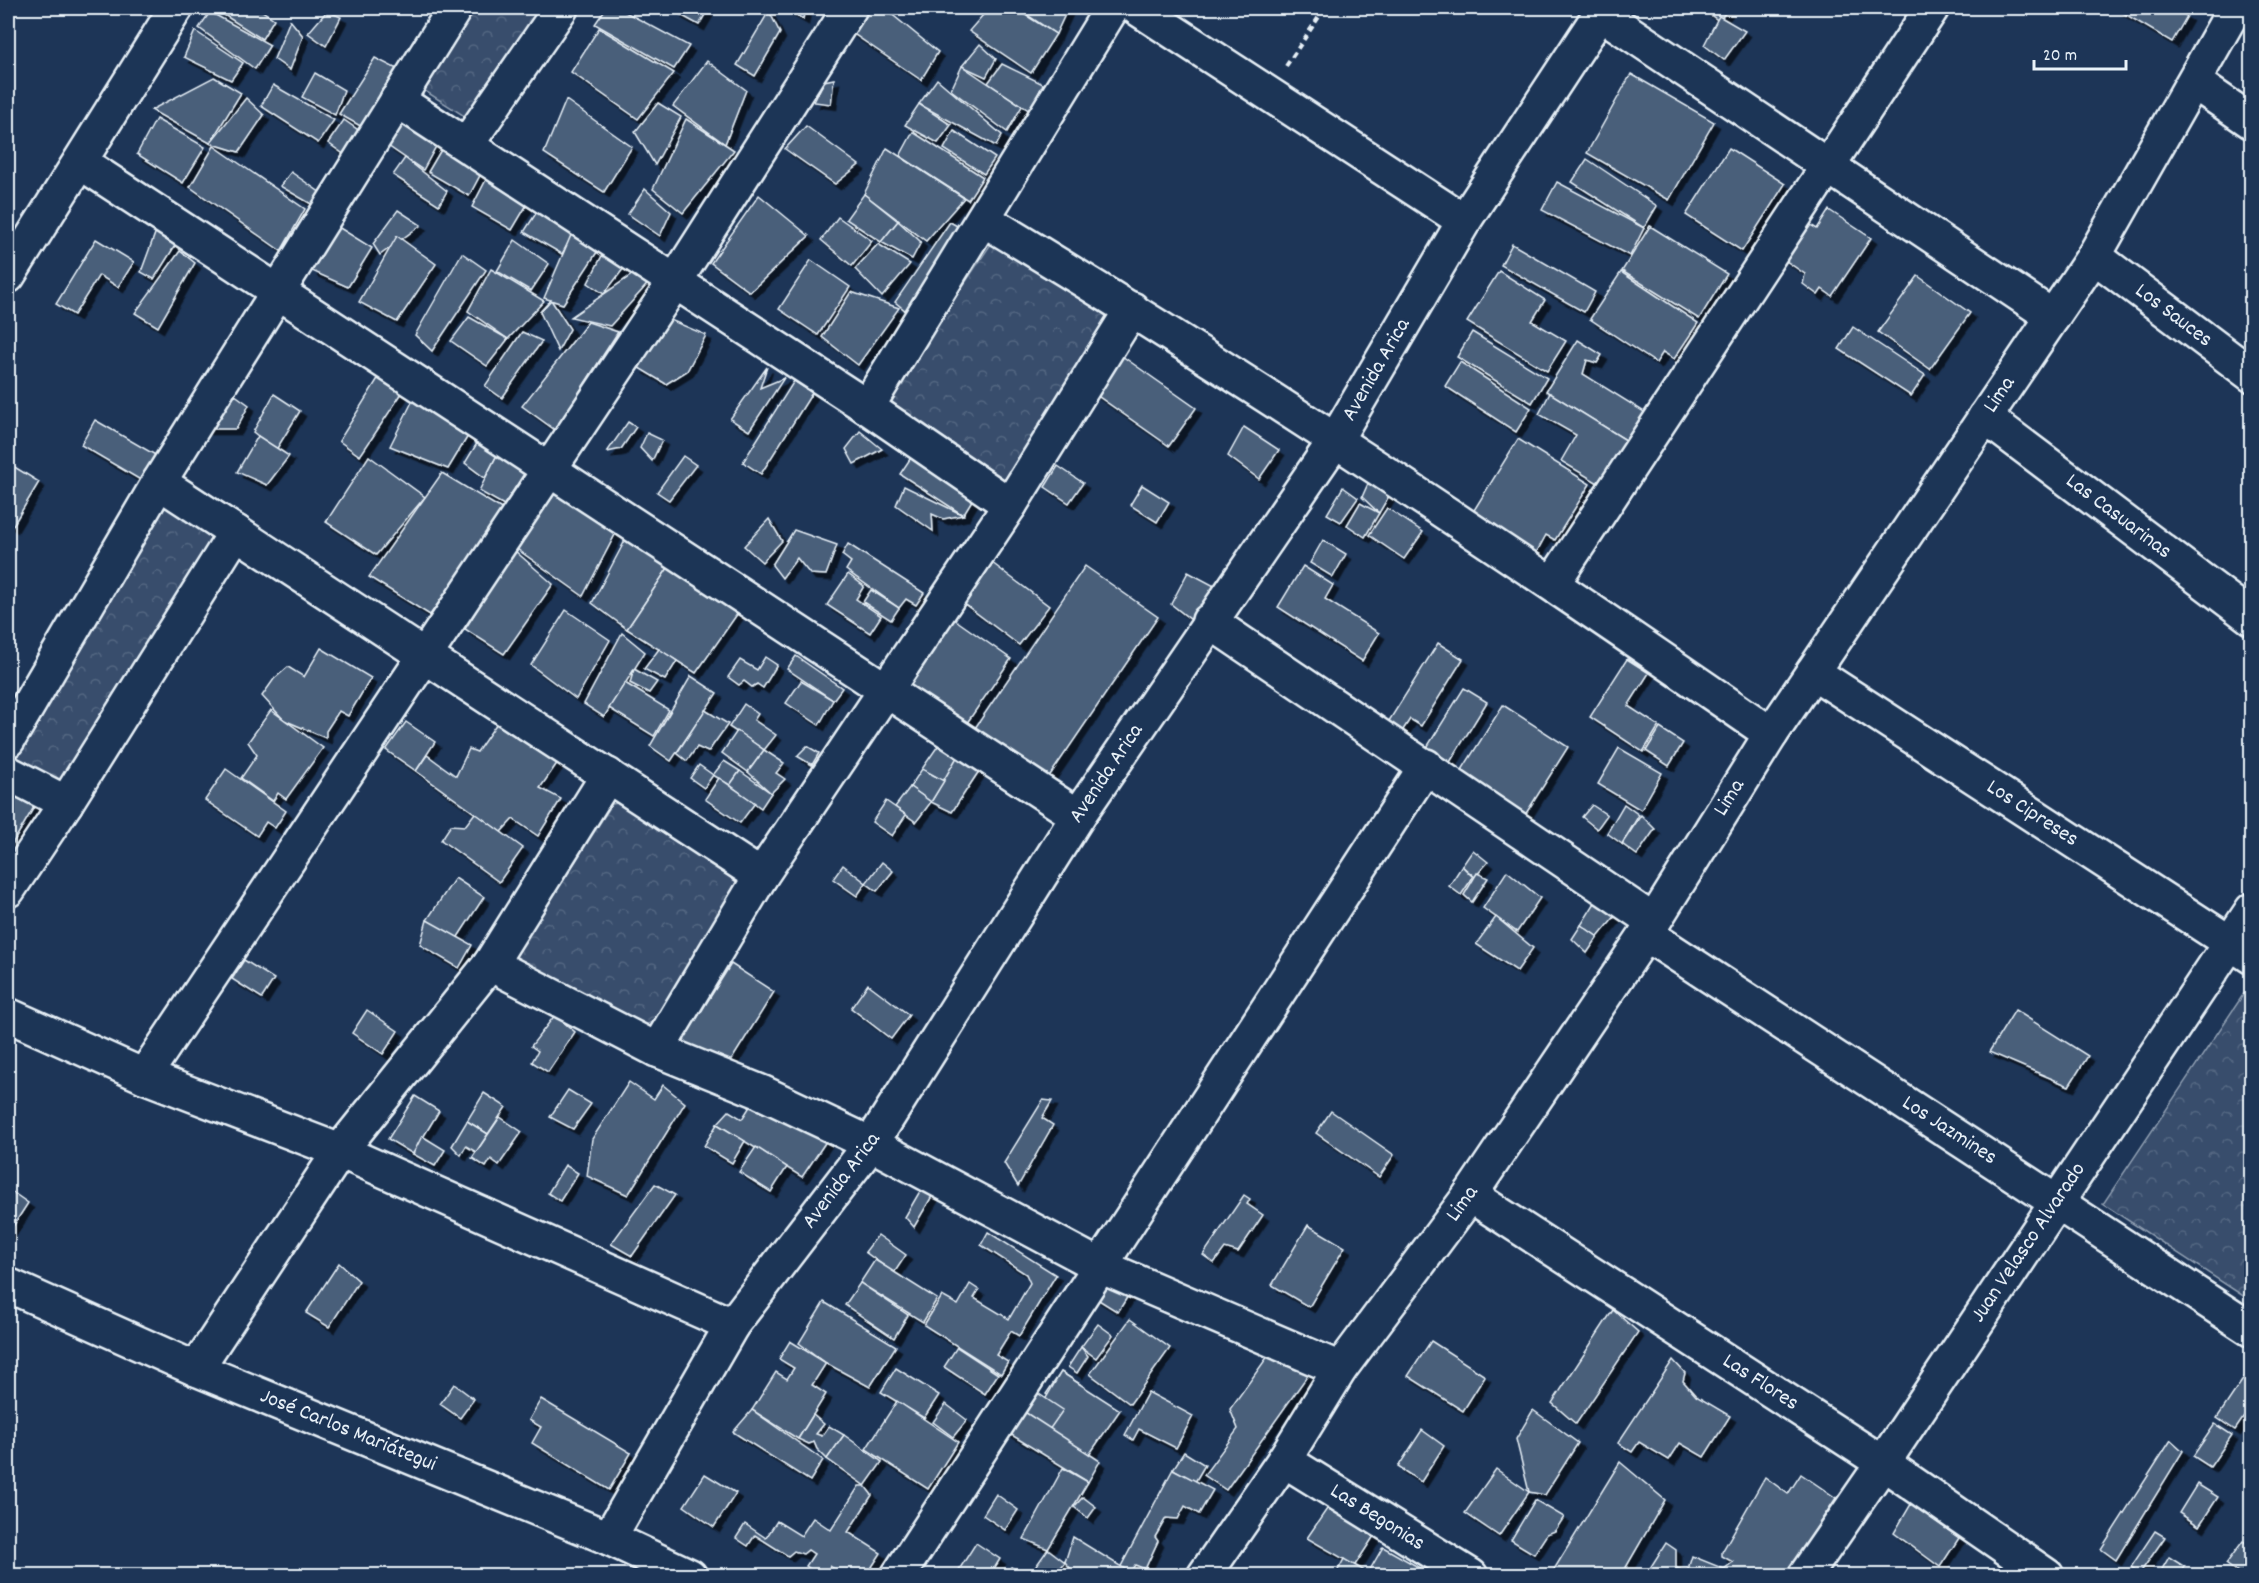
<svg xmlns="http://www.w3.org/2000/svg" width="2259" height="1583" font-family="Dekko,sans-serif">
<defs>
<pattern id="park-crowns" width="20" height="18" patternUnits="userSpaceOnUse" patternTransform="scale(1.5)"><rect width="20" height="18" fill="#374d6c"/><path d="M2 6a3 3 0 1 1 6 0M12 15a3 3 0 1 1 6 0" fill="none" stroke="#546782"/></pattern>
<filter id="shadow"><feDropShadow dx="5.5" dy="5.5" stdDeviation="0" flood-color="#0009"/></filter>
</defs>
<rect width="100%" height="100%" fill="#1d3557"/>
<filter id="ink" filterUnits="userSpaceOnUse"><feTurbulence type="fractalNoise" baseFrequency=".0167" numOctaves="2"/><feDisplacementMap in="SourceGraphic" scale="12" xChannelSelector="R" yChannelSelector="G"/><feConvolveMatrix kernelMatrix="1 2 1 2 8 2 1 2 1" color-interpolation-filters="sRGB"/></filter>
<g filter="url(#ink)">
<g fill="url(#park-crowns)" stroke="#909fb2" stroke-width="1.5">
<polygon points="475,8 572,8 491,133 422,89"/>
<polygon points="997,235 1115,315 1007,484 886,401"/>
<polygon points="168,496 225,535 63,792 12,758"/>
<polygon points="624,802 738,875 740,884 659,1018 641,1028 518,968 516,955 612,804"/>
<polygon points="2251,983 2252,984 2251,1301 2103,1204"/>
</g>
<g fill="#495e7a" stroke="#e8f1f8" stroke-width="1.5" filter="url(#shadow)">
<polygon points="213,8 258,8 274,19 262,39"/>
<polygon points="606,8 618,8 689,46 674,69 595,24"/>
<polygon points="680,8 701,8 707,11 699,25 677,13"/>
<polygon points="784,8 805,8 803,19"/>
<polygon points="866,8 884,8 938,52 921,80 848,30"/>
<polygon points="989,8 1014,8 1056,34 1031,73 969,31"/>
<polygon points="1017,8 1068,8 1056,34"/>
<polygon points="1701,8 1729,8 1719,21"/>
<polygon points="2115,8 2173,8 2187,16 2172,42"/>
<polygon points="327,11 341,17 326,46 308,33"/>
<polygon points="769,11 780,33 755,76 737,65"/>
<polygon points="210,12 270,45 255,69 199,28"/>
<polygon points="1719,16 1745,31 1724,60 1704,45"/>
<polygon points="290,20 303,36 290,70 274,59"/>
<polygon points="599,28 674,73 638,119 571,72"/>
<polygon points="195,31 243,63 231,80 184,57"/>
<polygon points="980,44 996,59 986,77 962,66"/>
<polygon points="375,58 397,69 364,128 339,114"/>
<polygon points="707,61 746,90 725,144 673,106"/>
<polygon points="1002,64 1043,84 1030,111 988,83"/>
<polygon points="962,66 1022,106 1007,132 951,90"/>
<polygon points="315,73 344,90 335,115 302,97"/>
<polygon points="1631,74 1714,122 1669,200 1587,153"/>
<polygon points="214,77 241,93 210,143 151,110"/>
<polygon points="834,79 831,104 814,102 824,81"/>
<polygon points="937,79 1002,135 996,146 919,104"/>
<polygon points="273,85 334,120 318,143 261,106"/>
<polygon points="246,98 264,115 239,152 210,143"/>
<polygon points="566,100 632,147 604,192 544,153"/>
<polygon points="658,103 681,117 655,165 635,132"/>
<polygon points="919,104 951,125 938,143 905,125"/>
<polygon points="407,115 440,139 423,170 388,146"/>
<polygon points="156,119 205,147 183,183 137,154"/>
<polygon points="686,119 734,150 683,213 653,189"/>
<polygon points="344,120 361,132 345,155 328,143"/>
<polygon points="806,126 859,165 835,184 785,149"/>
<polygon points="954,131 995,158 984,174 944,149"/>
<polygon points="913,132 983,177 968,200 900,156"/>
<polygon points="445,143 485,166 469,196 428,172"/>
<polygon points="214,146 305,209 281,251 190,187"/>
<polygon points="887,148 964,198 926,241 864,194"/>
<polygon points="1729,148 1785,184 1742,251 1686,215"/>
<polygon points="405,158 447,191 439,205 393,175"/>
<polygon points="1587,159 1657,206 1644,228 1572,182"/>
<polygon points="291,172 321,193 313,205 280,186"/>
<polygon points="488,176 528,203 512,230 472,207"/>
<polygon points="1557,182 1644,228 1630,256 1542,210"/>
<polygon points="645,189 671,212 660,236 628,214"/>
<polygon points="864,194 898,221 881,242 846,219"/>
<polygon points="759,195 809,236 750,292 711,263"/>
<polygon points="542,204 573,235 562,254 524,232"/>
<polygon points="398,210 421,225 380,255 373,244"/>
<polygon points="1829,210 1871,238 1832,296 1822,289 1818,295 1803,284 1805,274 1782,258 1806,222 1817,229"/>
<polygon points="838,217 872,241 852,266 821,240"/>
<polygon points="898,221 921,242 912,259 881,242"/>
<polygon points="950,222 968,232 906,311 895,302"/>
<polygon points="335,225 372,248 348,287 312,271"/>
<polygon points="575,226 601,246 563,304 544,298"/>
<polygon points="1650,226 1727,274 1699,319 1622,271"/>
<polygon points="156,231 176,244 154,279 141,272"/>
<polygon points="397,236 436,264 397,322 359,302"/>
<polygon points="96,239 134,262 118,287 99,275 74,315 56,304"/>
<polygon points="515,240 549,264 531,291 497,271"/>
<polygon points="878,244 910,264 882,297 855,269"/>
<polygon points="1512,244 1595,292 1584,312 1501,265"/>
<polygon points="605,250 627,264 604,294 588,283"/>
<polygon points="180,251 195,263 158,327 135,313"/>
<polygon points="462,253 486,270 432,351 415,335"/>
<polygon points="811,260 850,287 818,335 779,309"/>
<polygon points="491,269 544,301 508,339 468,311"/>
<polygon points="639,270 653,278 610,326 571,317"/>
<polygon points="1499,271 1545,300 1532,321 1566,341 1547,371 1467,322"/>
<polygon points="1621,272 1698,323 1674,359 1663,352 1656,363 1590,319"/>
<polygon points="1918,276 1970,313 1930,369 1878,332"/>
<polygon points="851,292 899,308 858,365 822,337"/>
<polygon points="551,300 570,329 558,351 540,312"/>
<polygon points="469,317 508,339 487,366 451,341"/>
<polygon points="668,319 706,335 687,371 666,384 639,368"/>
<polygon points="588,322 618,332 555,430 522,406"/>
<polygon points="1853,327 1925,375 1911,396 1839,349"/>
<polygon points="522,332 542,341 502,398 485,386"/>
<polygon points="1472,332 1547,378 1532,403 1457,357"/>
<polygon points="1578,340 1602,355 1597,363 1587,360 1583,374 1646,413 1629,442 1546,391"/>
<polygon points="1112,349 1196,408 1169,446 1085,387"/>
<polygon points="1460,362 1531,408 1516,432 1445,386"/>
<polygon points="767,367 760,388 784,378 749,431 730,419"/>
<polygon points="382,372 406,387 360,456 339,441"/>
<polygon points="794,381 812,393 761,474 743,462"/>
<polygon points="227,389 249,405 236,429 205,429"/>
<polygon points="1550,393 1629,442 1603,486 1561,461 1576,435 1539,414"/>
<polygon points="274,394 300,411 276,450 253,432"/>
<polygon points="416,394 471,431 448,469 390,446"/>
<polygon points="95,420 159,457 144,482 81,445"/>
<polygon points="628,422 636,427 621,449 607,452"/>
<polygon points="1244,427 1279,450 1259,479 1228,456"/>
<polygon points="860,431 882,449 854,464 846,449"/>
<polygon points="647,433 662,440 652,461 640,448"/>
<polygon points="482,435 499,451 485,478 465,463"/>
<polygon points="258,436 289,456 267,485 237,472"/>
<polygon points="1518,439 1590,484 1555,540 1546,535 1535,555 1471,515"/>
<polygon points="499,451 529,466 504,505 479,491"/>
<polygon points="369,456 425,497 376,555 326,522"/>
<polygon points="683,456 696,465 669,500 657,492"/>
<polygon points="912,456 974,497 963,515 900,474"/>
<polygon points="8,463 39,482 12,527 8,524"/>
<polygon points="1058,466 1083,483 1069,503 1045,487"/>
<polygon points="1375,468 1396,484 1379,513 1362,497"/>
<polygon points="442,473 505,511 430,615 369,577"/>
<polygon points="1142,485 1169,502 1157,522 1130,505"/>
<polygon points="904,486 963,515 943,519 932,514 933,531 896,505"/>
<polygon points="1343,487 1358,498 1341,522 1327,514"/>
<polygon points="558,489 620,525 583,596 517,549"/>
<polygon points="1360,503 1379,513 1365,537 1347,525"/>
<polygon points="1387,508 1423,532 1404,559 1369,535"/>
<polygon points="769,519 782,541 762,562 744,546"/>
<polygon points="794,530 837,545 826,575 810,574 797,558 782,578 772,565"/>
<polygon points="629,533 672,562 627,629 592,603"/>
<polygon points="1323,540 1346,554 1333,577 1310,563"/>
<polygon points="848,544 924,593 916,605 906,599 899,608 846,570 851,562 842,555"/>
<polygon points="514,550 553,584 504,654 465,629"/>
<polygon points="983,556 1049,606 1019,645 954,596"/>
<polygon points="672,562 738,613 696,673 627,629"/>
<polygon points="1085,566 1158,617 1046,781 973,731"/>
<polygon points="1303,566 1333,585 1325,599 1379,633 1362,661 1278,607"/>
<polygon points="1188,572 1220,589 1199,626 1171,604"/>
<polygon points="848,574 864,586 856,599 881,616 870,633 827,605"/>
<polygon points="871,590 899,608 891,620 863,602"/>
<polygon points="566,610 610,640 576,699 531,665"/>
<polygon points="947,614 1011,659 960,733 896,688"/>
<polygon points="622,633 645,652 604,717 584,704"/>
<polygon points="1438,643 1463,659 1421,726 1410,719 1401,733 1387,724"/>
<polygon points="321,648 371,678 348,716 339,711 326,731 326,738 284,720 262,696 274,679 288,667 304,677"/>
<polygon points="659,649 677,661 665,680 644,669"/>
<polygon points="796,656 842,688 833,700 787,669"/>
<polygon points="765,657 777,665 763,688 757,684 752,687 744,681 739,685 728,677 740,660 757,670"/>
<polygon points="1627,659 1649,673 1628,706 1659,726 1643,752 1590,717"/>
<polygon points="634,669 657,682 649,693 630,683"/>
<polygon points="691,676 717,693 671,761 650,746"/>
<polygon points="801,681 833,700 819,725 786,703"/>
<polygon points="625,683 669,710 654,736 609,708"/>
<polygon points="1464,688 1487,702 1447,767 1424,752"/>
<polygon points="744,704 758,714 754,720 776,735 764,750 729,727"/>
<polygon points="1503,705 1568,747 1525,815 1460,773"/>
<polygon points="271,710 323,748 286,799 278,793 273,801 241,778 257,755 248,742"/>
<polygon points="705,710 728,724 708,752 697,747 687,761 677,753"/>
<polygon points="499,720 560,759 540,788 561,799 538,836 513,819 501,832 416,771 427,755 456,776 469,749 477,752"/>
<polygon points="406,722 435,742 416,771 386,750"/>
<polygon points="1660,728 1683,743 1669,766 1646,751"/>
<polygon points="737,731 764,750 748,772 722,753"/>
<polygon points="942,740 960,752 944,781 922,769"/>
<polygon points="807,746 819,753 812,765 797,756"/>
<polygon points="1619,748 1662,773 1641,810 1598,784"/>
<polygon points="764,750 784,763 776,773 785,779 771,793 748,772"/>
<polygon points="960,752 979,771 952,812 931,802"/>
<polygon points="724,761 740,771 730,785 713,775"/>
<polygon points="699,765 713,775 704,788 690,778"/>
<polygon points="226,769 286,811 275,828 266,822 257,836 205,800"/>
<polygon points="922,769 944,781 931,802 910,787"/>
<polygon points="740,771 771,793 761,808 730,785"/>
<polygon points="719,778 755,803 740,823 705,799"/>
<polygon points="8,784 37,802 8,851"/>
<polygon points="910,787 931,802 916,822 895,807"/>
<polygon points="886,801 906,815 892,836 872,822"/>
<polygon points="1624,804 1639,815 1622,844 1607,833"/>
<polygon points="1592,805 1607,815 1597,829 1582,817"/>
<polygon points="475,813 523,848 499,882 441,840 451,825 465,826"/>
<polygon points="1641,815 1655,829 1637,855 1622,844"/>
<polygon points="1473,850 1488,862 1475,877 1462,866"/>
<polygon points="882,862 893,871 877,891 866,883"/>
<polygon points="843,865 866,883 857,896 833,879"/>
<polygon points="1462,866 1473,877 1461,895 1449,886"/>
<polygon points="1507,871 1540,898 1517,932 1483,908"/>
<polygon points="1477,873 1488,878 1472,902 1464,895"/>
<polygon points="455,878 484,897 456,940 427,920"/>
<polygon points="1601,893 1622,908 1598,937 1581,925"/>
<polygon points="1496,917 1533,948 1517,971 1476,944"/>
<polygon points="427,920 472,945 459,968 420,945"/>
<polygon points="1581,925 1598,937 1587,953 1572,939"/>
<polygon points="244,960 274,979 262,998 232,979"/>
<polygon points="731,964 774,992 724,1072 680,1045"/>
<polygon points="868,984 909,1015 891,1039 851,1008"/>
<polygon points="367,1010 398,1031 383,1054 352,1033"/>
<polygon points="2015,1010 2088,1056 2069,1086 1989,1052"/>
<polygon points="555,1015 575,1032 548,1072 532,1062 538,1051 531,1046"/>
<polygon points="629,1082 654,1099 663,1085 685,1103 628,1195 587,1176 592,1139"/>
<polygon points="568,1090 591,1104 573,1129 550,1117"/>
<polygon points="484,1093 506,1107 488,1134 467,1121"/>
<polygon points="758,1094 831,1134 802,1177 717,1124 729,1111 742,1119"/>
<polygon points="415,1096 439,1111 413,1154 388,1139"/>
<polygon points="1043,1100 1052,1101 1042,1118 1053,1125 1018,1186 1004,1163"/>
<polygon points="1331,1111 1394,1155 1379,1177 1316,1133"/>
<polygon points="500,1117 522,1132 499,1165 491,1159 486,1167 472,1158"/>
<polygon points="467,1121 488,1134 476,1152 466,1146 461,1155 452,1146"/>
<polygon points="717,1124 745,1141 732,1163 704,1146"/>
<polygon points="422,1136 445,1150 435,1166 413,1154"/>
<polygon points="756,1147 787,1167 771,1192 739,1172"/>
<polygon points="565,1165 578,1173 560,1201 548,1193"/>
<polygon points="927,1179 938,1186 914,1227 905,1217"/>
<polygon points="655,1184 675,1195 632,1256 611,1244"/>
<polygon points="8,1189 28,1203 8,1234"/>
<polygon points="1244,1195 1250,1199 1247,1204 1263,1215 1238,1252 1225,1248 1214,1263 1203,1255"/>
<polygon points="1308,1225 1345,1247 1309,1307 1272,1285"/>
<polygon points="988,1232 1056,1275 1019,1336 1011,1331 996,1355 1008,1362 1001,1374 924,1325 942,1296 958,1305 970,1284 979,1290 974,1298 1009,1319 1030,1283 1026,1274 981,1245"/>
<polygon points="878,1235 906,1255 894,1273 865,1252"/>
<polygon points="875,1260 937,1299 923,1322 860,1283"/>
<polygon points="339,1263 359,1281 329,1327 306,1313"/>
<polygon points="1106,1276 1131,1291 1118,1312 1094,1297"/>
<polygon points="860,1283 908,1315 894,1338 845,1305"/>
<polygon points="824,1302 896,1346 870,1387 826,1363 799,1343"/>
<polygon points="1613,1310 1638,1332 1576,1424 1552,1403"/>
<polygon points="1130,1319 1170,1348 1130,1404 1090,1374"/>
<polygon points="1098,1324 1113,1335 1096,1358 1081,1347"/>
<polygon points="790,1341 826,1363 812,1385 826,1394 798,1439 752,1410 776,1372 787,1379 794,1368 779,1359"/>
<polygon points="1431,1341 1485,1376 1463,1411 1408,1376"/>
<polygon points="957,1347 998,1374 985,1394 944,1367"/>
<polygon points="1081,1347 1088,1356 1077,1373 1068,1367"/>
<polygon points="1273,1349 1308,1375 1226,1490 1204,1475 1238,1429 1230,1409"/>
<polygon points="1673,1360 1685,1373 1683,1381 1696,1396 1730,1416 1704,1457 1680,1443 1669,1460 1639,1442 1632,1452 1618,1443"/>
<polygon points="2252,1366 2252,1405 2235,1430 2217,1418"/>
<polygon points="896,1368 939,1395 924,1418 881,1392"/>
<polygon points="1061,1372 1080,1384 1065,1407 1046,1394"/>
<polygon points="1061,1372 1120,1410 1089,1455 1034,1419"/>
<polygon points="454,1384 474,1399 460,1418 440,1404"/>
<polygon points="1030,1388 1063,1410 1049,1430 1017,1407"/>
<polygon points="1148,1392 1193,1416 1176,1448 1139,1429 1133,1440 1125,1435"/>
<polygon points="541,1399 631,1453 609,1490 532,1443 541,1427 529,1420"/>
<polygon points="897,1401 958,1442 928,1489 866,1449"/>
<polygon points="946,1404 967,1420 953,1437 933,1422"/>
<polygon points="1017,1407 1100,1461 1088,1482 1002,1429"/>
<polygon points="752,1410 823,1460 810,1481 733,1432"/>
<polygon points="1533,1410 1578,1443 1545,1495 1529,1492 1516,1439"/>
<polygon points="813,1415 824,1424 816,1434 822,1436 829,1426 844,1435 827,1459 817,1449 814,1442 809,1444 798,1439"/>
<polygon points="2215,1424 2232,1435 2210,1467 2193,1456"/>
<polygon points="1422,1430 1444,1446 1421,1482 1398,1467"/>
<polygon points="844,1435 882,1462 865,1486 827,1459"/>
<polygon points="2171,1440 2183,1451 2116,1560 2101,1549"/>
<polygon points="1184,1452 1205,1465 1195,1482 1173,1469"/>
<polygon points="1620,1462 1665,1500 1621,1576 1561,1576 1553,1571"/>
<polygon points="1063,1468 1088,1482 1048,1549 1024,1539"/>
<polygon points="1173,1469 1213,1490 1199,1514 1185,1506 1178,1519 1166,1518 1155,1537 1158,1541 1145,1569 1135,1565 1130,1572 1119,1570"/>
<polygon points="1496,1469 1529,1492 1499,1536 1465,1513"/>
<polygon points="705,1474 736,1493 714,1527 684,1506"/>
<polygon points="1801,1474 1836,1498 1785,1576 1691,1576 1687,1572 1692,1556 1724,1569 1733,1562 1722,1556 1722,1552 1765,1477 1788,1494"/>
<polygon points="2197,1484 2218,1497 2199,1526 2179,1513"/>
<polygon points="859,1486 865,1486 872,1495 848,1532 881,1553 866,1576 845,1576 830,1566 824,1576 821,1576 806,1566 814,1554 808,1550 803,1554 794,1551 788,1556 755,1535 748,1546 736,1538 745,1524 766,1538 777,1521 801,1536 813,1518 831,1530"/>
<polygon points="996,1494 1018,1510 1005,1530 983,1515"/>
<polygon points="1083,1497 1096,1507 1088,1518 1074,1507"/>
<polygon points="1535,1500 1564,1517 1555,1531 1547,1534 1534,1554 1511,1540"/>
<polygon points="1911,1504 1959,1538 1940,1567 1894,1533"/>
<polygon points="1329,1506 1374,1536 1353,1568 1344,1559 1307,1538"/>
<polygon points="2155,1531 2165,1537 2140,1573 2131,1567"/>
<polygon points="1073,1537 1130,1572 1135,1576 1077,1576 1065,1562"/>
<polygon points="2243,1541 2252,1547 2252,1576 2242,1576 2226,1564"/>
<polygon points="976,1543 1000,1559 992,1572 986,1571 983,1576 955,1576"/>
<polygon points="1666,1543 1676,1550 1676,1568 1687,1572 1686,1576 1645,1576"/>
<polygon points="1383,1547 1427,1572 1426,1576 1335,1576 1344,1559 1368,1573"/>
<polygon points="1048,1549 1065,1562 1055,1576 1029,1576"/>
<polygon points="2169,1557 2185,1567 2179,1576 2158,1576"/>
<polygon points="1011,1567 1022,1574 1022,1576 1006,1576"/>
</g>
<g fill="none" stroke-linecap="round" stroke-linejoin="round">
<defs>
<g id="minor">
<polyline points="1137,8 1464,221"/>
<polyline points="1600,13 2053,317"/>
<polyline points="2194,82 2252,122"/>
<polyline points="397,100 867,407 1010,505"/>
<polyline points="467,144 561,8"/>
<polyline points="80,162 1078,816"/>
<path d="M983,219C1252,381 1512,555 1771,734"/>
<polyline points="2094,256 2252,375"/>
<polyline points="8,276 176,8"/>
<polyline points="867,407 1112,8"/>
<polyline points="1985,417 2252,618"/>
<polyline points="159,482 761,876"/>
<polyline points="1553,583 1932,8"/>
<polyline points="1209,621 1653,921"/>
<polyline points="1813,672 2252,957"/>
<polyline points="8,740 159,482 455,8"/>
<polyline points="8,773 66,803"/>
<polyline points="8,890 66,803 236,532"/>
<polyline points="1646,934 2252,1330"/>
<polyline points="490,964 657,1050 761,1092 871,1144 1100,1266 1340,1369"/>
<polyline points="8,1015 144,1076 340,1151 732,1325"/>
<polyline points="657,1050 761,876 1010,505 1132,309"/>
<polyline points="144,1076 674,283 850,8"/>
<polyline points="1470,1195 1883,1463 2047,1576"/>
<polyline points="196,1369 340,1151 490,964 608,775"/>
<polyline points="1284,1460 1471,1576"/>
<polyline points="609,1538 732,1325 871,1144 1078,816 1336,439 1464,221 1604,8"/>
<polyline points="898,1576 1426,766"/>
<polyline points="1204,1576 1284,1460 1340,1369 1470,1195 1646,934 1771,734 2094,256 2235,8"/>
<polyline points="1805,1576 1883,1463 2252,910"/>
</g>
<polyline id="major" points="8,1285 196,1369 609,1538 690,1576"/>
</defs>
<use href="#minor" stroke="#e8f1f8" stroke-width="38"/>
<use href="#major" stroke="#e8f1f8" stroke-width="38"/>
<polyline stroke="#e8f1f8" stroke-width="4" stroke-dasharray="6 4.5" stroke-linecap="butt" points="1286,66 1325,8"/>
<use href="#minor" stroke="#1d3557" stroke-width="33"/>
<use href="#major" stroke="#1d3557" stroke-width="33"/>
</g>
</g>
<g text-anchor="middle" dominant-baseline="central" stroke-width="5" stroke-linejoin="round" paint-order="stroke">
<g font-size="22" fill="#e8f1f8" stroke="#1d3557">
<text transform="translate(2173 316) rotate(37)">Los Sauces</text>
<text transform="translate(1377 370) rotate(-60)">Avenida Arica</text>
<text transform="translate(2000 395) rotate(-56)">Lima</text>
<text transform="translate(2118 517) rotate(37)">Las Casuarinas</text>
<text transform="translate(1107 774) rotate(-56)">Avenida Arica</text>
<text transform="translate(1730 798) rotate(-58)">Lima</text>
<text transform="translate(2032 814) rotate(33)">Los Cipreses</text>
<text transform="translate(1949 1131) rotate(33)">Los Jazmines</text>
<text transform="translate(842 1181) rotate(-53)">Avenida Arica</text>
<text transform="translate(1463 1204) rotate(-54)">Lima</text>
<text transform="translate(2029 1243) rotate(-56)">Juan Velasco Alvarado</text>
<text transform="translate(1760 1383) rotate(33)">Las Flores</text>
<text transform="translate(348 1431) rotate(22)">José Carlos Mariátegui</text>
<text transform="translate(1377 1518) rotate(32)">Las Begonias</text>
</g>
</g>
<rect width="2259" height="1583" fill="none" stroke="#1d3557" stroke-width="30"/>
<rect x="15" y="15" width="2229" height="1553" fill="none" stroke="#e8f1f8" stroke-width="2" filter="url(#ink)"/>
<path d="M2034 60v9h92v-9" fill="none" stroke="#e8f1f8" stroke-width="3"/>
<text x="2043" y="60" font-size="18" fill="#e8f1f8" stroke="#1d3557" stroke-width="4.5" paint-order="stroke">20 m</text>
</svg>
